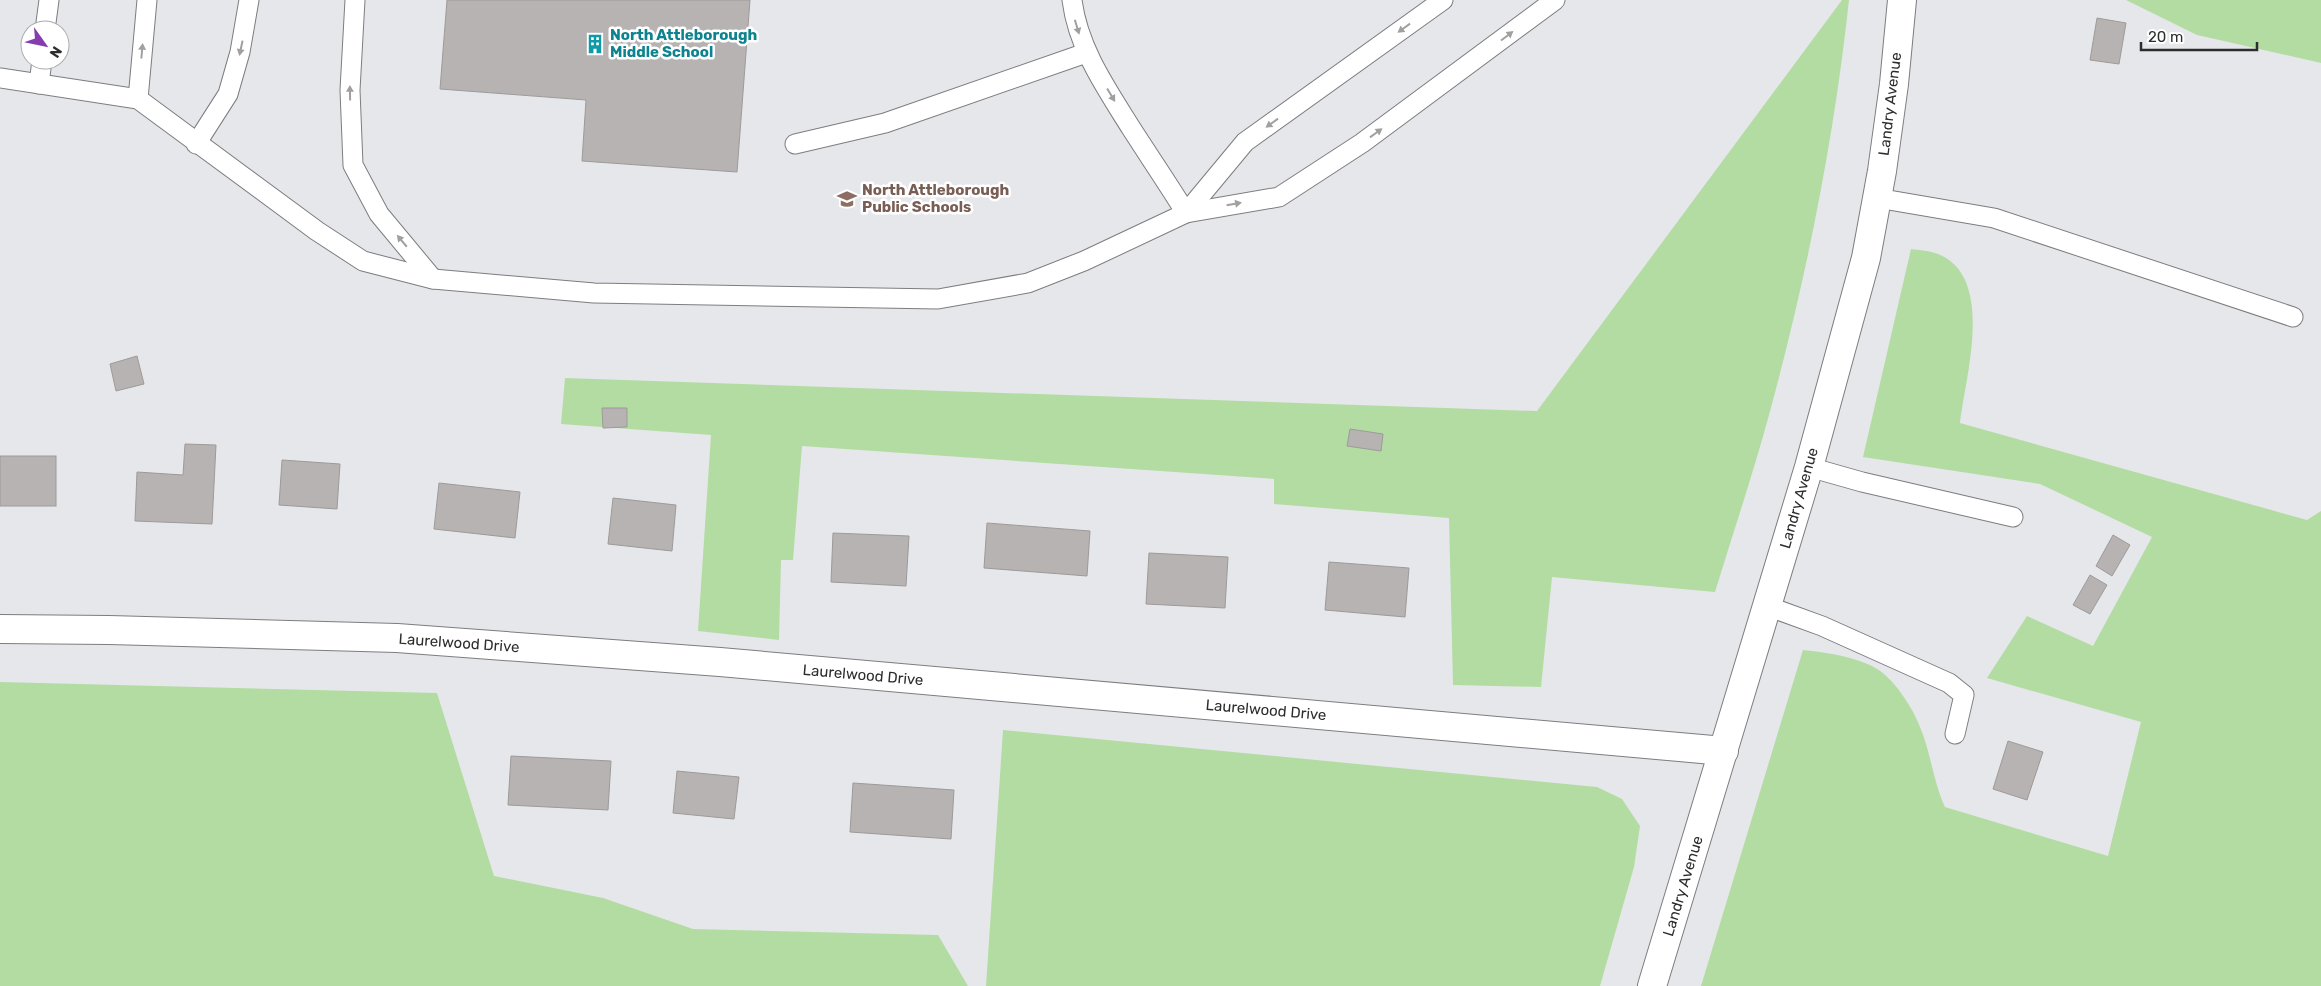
<svg xmlns="http://www.w3.org/2000/svg" width="2321" height="986" font-family="Rubik,sans-serif">
<rect width="100%" height="100%" fill="#e6e7ea"/>
<g fill="#b3dca3">
<path d="M1842,0H1849C1834,140 1806,279 1769,415C1753,474 1733,533 1715,592L1552,577L1541,687L1453,685L1449,518L1274,504V479L802,446L793,560H781L779,640L698,631L711,435L561,424L565,378L1537,411Z"/>
<polygon points="2126,0 2321,0 2321,63 2197,35"/>
<path d="M1911,249C1919,250 1930,251 1938,254C1996,277 1965,378 1960,423L2307,520L2321,511V986H1701L1803,650C1825,652 1858,657 1877,669C1894,679 1913,708 1920,727C1931,753 1933,781 1945,807L2108,856L2141,722L1987,678L2027,616L2093,646L2152,537L2040,484L1863,457Z"/>
<polygon points="0,682 437,693 494,876 603,898 693,929 938,935 968,986 0,986"/>
<polygon points="1003,730 1597,787 1622,799 1640,826 1634,867 1600,986 986,986"/>
</g>
<g fill="#b6b3b2" stroke="#9e9a9a">
<polygon points="447,0 750,0 737,172 582,161 586,100 440,89"/>
<polygon points="2097,18 2126,23 2119,64 2090,60"/>
<polygon points="137,356 144,384 116,391 110,364"/>
<polygon points="602,408 627,408 627,427 603,428"/>
<polygon points="1350,429 1383,434 1381,451 1347,446"/>
<polygon points="185,444 216,445 212,524 135,521 137,472 183,475"/>
<rect x="0" y="456" width="56" height="50"/>
<polygon points="282,460 340,464 337,509 279,505"/>
<polygon points="439,483 520,492 515,538 434,529"/>
<polygon points="613,498 676,505 672,551 608,544"/>
<polygon points="987,523 1090,531 1087,576 984,568"/>
<polygon points="833,533 909,536 906,586 831,582"/>
<polygon points="2113,535 2130,545 2112,576 2096,566"/>
<polygon points="1149,553 1228,557 1225,608 1146,604"/>
<polygon points="1329,562 1409,568 1405,617 1325,610"/>
<polygon points="2090,575 2107,585 2090,614 2073,605"/>
<polygon points="2008,741 2043,752 2027,800 1993,789"/>
<polygon points="511,756 611,761 608,810 508,805"/>
<polygon points="677,771 739,777 734,819 673,813"/>
<polygon points="853,783 954,790 951,839 850,832"/>
</g>
<g fill="none" stroke-linecap="round" stroke-linejoin="round">
<defs>
<g id="service">
<polyline points="355,0 350,90 353,165 379,214 433,279"/>
<path d="M1072,0C1078,48 1106,88 1131,128C1149,156 1168,184 1186,213"/>
<polyline points="45,30 49,0"/>
<polyline points="0,78 138,99 317,231 363,261 433,279 594,293 938,299 1028,283 1084,261 1186,213 1279,197 1362,143 1555,0"/>
<polyline points="39,84 42,60"/>
<polyline points="138,99 147,0"/>
<polyline points="196,144 228,94 240,52 249,0"/>
<polyline points="795,144 885,123 1086,53"/>
<polyline points="1877,198 1994,218 2293,317"/>
<polyline points="1186,213 1245,142 1443,0"/>
<polyline points="1809,467 1862,482 2013,517"/>
<polyline points="1767,606 1822,626 1949,683 1964,695 1955,734"/>
</g>
<polyline id="minor" points="0,629 109,630 397,638 720,662 1724,751"/>
<polyline id="tertiary" points="1652,986 1809,467 1866,258 1882,171 1894,84 1902,0"/>
</defs>
<use href="#service" stroke="#7d7d80" stroke-width="21"/>
<use href="#minor" stroke="#7d7d80" stroke-width="30"/>
<use href="#tertiary" stroke="#7d7d80" stroke-width="30"/>
<use href="#service" stroke="#fff" stroke-width="19"/>
<use href="#minor" stroke="#fff" stroke-width="28"/>
<use href="#tertiary" stroke="#fff" stroke-width="28"/>
</g>
<defs><path id="oneway-solid" d="M-6-.8H1V-3.2L6.5 0L1 3.2V.8H-6Z" transform="scale(1.25)"/></defs>
<g fill="#a0a0a1">
<use href="#oneway-solid" transform="translate(1077 27) rotate(73)"/>
<use href="#oneway-solid" transform="translate(1404 28) rotate(144)"/>
<use href="#oneway-solid" transform="translate(1507 36) rotate(-37)"/>
<use href="#oneway-solid" transform="translate(241 48) rotate(102)"/>
<use href="#oneway-solid" transform="translate(142 51) rotate(-85)"/>
<use href="#oneway-solid" transform="translate(350 93) rotate(-91)"/>
<use href="#oneway-solid" transform="translate(1111 95) rotate(59)"/>
<use href="#oneway-solid" transform="translate(1272 123) rotate(144)"/>
<use href="#oneway-solid" transform="translate(1376 133) rotate(-36)"/>
<use href="#oneway-solid" transform="translate(1234 204) rotate(-10)"/>
<use href="#oneway-solid" transform="translate(402 241) rotate(-130)"/>
</g>
<defs>
<symbol id="building-bare" viewBox="-9 -9 18 18"><path d="M-4-6H4V6H1V3H-1V6H-4ZM-2.5-4.3h1.7v1.8h-1.7ZM.8-4.3h1.7v1.8H.8ZM-2.5-1h1.7V.8h-1.7ZM.8-1h1.7V.8H.8Z" fill="#0f9aa8" stroke="#fff" stroke-width="2.5" paint-order="stroke"/></symbol>
<symbol id="school-bare" viewBox="-9 -9 18 18"><path d="M0-5L7-2L0 1L-7-2ZM-4 1L0 2.5L4 1V4Q0 6-4 4Z" fill="#8d6e63" stroke="#fff" stroke-width="2.5" paint-order="stroke"/></symbol>
</defs>
<g fill-rule="evenodd">
<use href="#building-bare" x="581" y="30" width="28" height="28"/>
<use href="#school-bare" x="833" y="185" width="28" height="28"/>
</g>
<g text-anchor="middle" dominant-baseline="central" stroke-width="5" stroke-linejoin="round" paint-order="stroke">
<g font-size="15" font-weight="bold" fill="#0d838f" stroke="#fff" text-anchor="start">
<text x="610" y="35">North Attleborough<tspan x="610" dy="17">Middle School</tspan></text>
</g>
<g font-size="15" fill="#2d2d2e" stroke="#fff">
<text transform="translate(1890 104) rotate(-83)">Landry Avenue</text>
<text transform="translate(1799 498) rotate(-74)">Landry Avenue</text>
<text transform="translate(459 643) rotate(4)">Laurelwood Drive</text>
<text transform="translate(863 675) rotate(5)">Laurelwood Drive</text>
<text transform="translate(1266 710) rotate(5)">Laurelwood Drive</text>
<text transform="translate(1683 886) rotate(-73)">Landry Avenue</text>
</g>
<g font-size="15" font-weight="bold" fill="#785e54" stroke="#fff" text-anchor="start">
<text x="862" y="190">North Attleborough<tspan x="862" dy="17">Public Schools</tspan></text>
</g>
</g>
<g transform="translate(45 45) rotate(123)"><circle r="24" fill="#ffffff" stroke="#ababab"/>
<path d="M0-4L9 19L0 12L-9 19Z" fill="#843cae"/>
<text y="-8" font-size="14" font-weight="bold" text-anchor="middle" fill="#2d2d2e">N</text>
</g>
<path d="M2141 42v8h116v-8" fill="none" stroke="#2d2d2e" stroke-width="2.5"/>
<text x="2148" y="42" font-size="15" fill="#2d2d2e" stroke="#ffffff" stroke-width="4" paint-order="stroke">20 m</text>
</svg>
